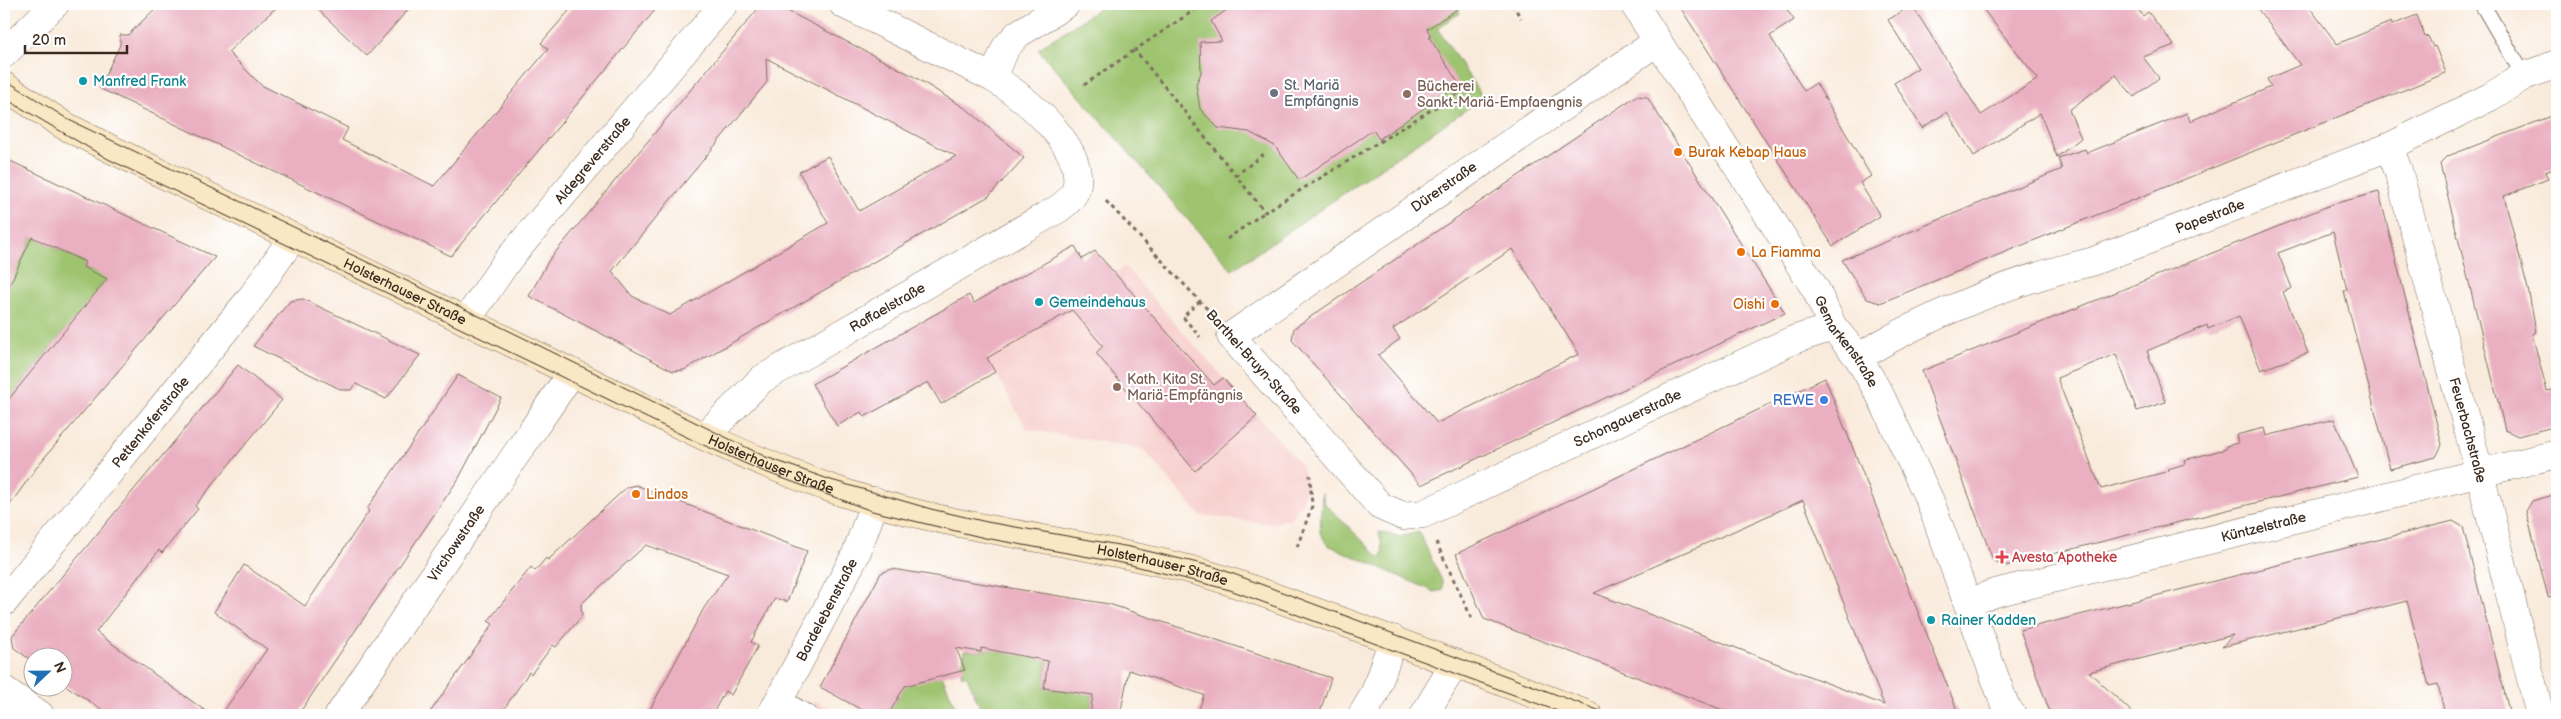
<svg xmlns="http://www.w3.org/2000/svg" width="2561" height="719" font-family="'Balsamiq Sans',sans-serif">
<rect width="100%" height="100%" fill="#fff"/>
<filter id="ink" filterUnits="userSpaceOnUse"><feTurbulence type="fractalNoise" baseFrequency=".02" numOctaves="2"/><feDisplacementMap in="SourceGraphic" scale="10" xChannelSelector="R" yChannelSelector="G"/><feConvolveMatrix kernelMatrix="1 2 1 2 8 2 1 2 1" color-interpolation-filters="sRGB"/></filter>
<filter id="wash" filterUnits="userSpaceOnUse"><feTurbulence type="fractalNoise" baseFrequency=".0096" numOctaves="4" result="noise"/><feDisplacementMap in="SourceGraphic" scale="20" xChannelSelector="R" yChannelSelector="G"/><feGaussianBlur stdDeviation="1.12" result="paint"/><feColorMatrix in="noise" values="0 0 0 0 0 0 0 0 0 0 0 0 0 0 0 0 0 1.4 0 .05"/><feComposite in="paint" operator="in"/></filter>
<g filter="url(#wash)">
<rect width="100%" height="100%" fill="#f9ebdc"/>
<g fill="#f7d0ce">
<polygon points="1125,267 1302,466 1307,486 1302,504 1291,518 1270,524 1200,515 1143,449 1027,429 987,358 1096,282"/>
<polygon points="815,700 831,709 843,715 806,715"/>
</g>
<g fill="#9ec46f" stroke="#6c7746">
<polygon points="1106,4 1454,4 1460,13 1437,28 1483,98 1232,270 1038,49"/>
<polygon points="32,237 85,262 83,267 119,284 66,329 4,405 4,248 20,264"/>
<polygon points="1322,493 1325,504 1380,558 1383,553 1379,532 1400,537 1419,532 1442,581 1443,590 1435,592 1328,545 1320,533"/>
<polygon points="981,648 1048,659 1044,688 1093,694 1090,715 983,715 967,676 961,675 965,650 981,652"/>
<polygon points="933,654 959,715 888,715 899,696 890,691"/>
</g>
<g id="blocks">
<g fill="#eab0c1" fill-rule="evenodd">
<polygon points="160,4 280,4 228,52 261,85 348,128 342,140 434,186 548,49 541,43 575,4 660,4 451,256 99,88 120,45 120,35 128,35"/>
<polygon points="312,4 413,4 367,56"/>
<path d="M762,4H774L913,76L968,110L1024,158L989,196L684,370L673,371L529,296L549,260ZM766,58L956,156L859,211L828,156L799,172L828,223L670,315L632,296L612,271L767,82Z"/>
<polygon points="1235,4 1465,4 1427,29 1431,36 1429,37 1459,84 1379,139 1373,130 1299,180 1275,146 1249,132 1218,128 1200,109 1196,84 1201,73 1200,42 1222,41 1211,21"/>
<polygon points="1678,4 1783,4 1794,20 1770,36 1804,91 1816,83 1871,176 1860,183 1880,216 1833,246"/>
<polygon points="1979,4 2133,4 2143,16 2148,12 2174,45 2143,57 2159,78 2134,97 2116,75 2069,110 2081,138 2057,157 2040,113 1974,156 1947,112 1922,128 1894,83 1918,68 1888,20 1912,5 1981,115 2038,79"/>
<polygon points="2254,4 2307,4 2337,44 2391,22 2392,25 2417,15 2425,37 2428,36 2433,47 2435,46 2446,73 1880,303 1867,299 1842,260 2062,169 2058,158 2085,149 2087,153 2187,113 2190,121 2271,87 2267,79 2300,65"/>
<path d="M1636,96L1647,97L1785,313L1421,485L1292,340L1294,328ZM1512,249L1579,354L1437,423L1378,355L1400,339L1393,329Z"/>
<polygon points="2557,114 2557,168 2545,172 2548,179 2504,196 2529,293 2536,332 2532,334 2547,391 2557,389 2557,426 2518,436 2505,430 2440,164 2448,156"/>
<polygon points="4,158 215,257 39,464 4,513 4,405 107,279 83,267 85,262 32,237 4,297"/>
<polygon points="2379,192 2442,445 2436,457 2390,469 2344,291 2347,290 2333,232 2278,253 2292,288 2283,292 2308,353 2261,370 2239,316 2208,329 2207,325 2147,351 2166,402 2137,411 2116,354 2057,378 2101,489 2169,471 2168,469 2185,464 2184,460 2226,449 2226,446 2238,443 2236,435 2264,428 2266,436 2334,419 2358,477 2005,566 1993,560 1922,371 2333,204"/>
<polygon points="1075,246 1082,259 1095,251 1214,385 1223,378 1257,416 1195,471 1096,353 1103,346 1072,310 987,358 995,372 941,404 928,382 864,417 861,412 837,426 812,384 969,295 974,303"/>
<polygon points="303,299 420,355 386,399 356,384 351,390 342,390 253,346 290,301"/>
<polygon points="238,365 282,400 195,506 198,509 162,553 159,550 96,632 211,715 110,715 62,683 62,656 32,656 32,661 14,648 12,636"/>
<polygon points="458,375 501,398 459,478 298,715 221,715 267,649 214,612 244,565 305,606 369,511 367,509"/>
<path d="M1825,378L1959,715H1736L1484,619L1456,554ZM1803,500L1884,705L1594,593L1725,535Z"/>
<polygon points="636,485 807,551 787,602 775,598 751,642 758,646 731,695 725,691 712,715 647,715 704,608 728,574 646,545 581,604 582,616 556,647 553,645 531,674 529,672 500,715 428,715 493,624 488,621 531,567 535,571 546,558 548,560 627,487"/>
<polygon points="2557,494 2557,595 2548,597 2526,511 2532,501"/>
<polygon points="2453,521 2463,527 2510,715 2445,715 2438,684 2429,686 2407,601 2222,647 2233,635 2089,672 2135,715 2051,715 2020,630"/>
<polygon points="892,569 1109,604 1331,678 1319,715 1197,715 1204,695 1129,670 1120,715 1090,715 1093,695 1044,688 1048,661 981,648 981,652 956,648 965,670 905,686 888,715 871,715 820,687 881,573"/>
</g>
</g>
</g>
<g filter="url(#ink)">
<use href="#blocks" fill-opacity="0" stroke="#7e6e60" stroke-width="1"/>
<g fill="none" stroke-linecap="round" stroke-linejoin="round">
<defs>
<g id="lane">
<polyline points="2482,4 2524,76"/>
<polyline points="781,697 811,715"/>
</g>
<g id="street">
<path id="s1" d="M1634,4L1816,290L1833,327L1858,357L1880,395L1930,501L2005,705L2012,715"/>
<path id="s2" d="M1658,41L1231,336L1380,506L1403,516L1423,514L1793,340L1833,327"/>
<polyline points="4,54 55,4"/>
<polyline points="993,78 1006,47 1018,34 1066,4"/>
<path id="s3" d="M2389,147L2398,170L2480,474L2540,715"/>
<path id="s4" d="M466,321L507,261L724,4"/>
<path id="s5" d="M1858,357C1927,316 2012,280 2091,262L2389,147L2490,97L2524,76L2557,64"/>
<path id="s6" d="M705,436L762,379L1058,209C1065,204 1073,198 1076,189C1087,147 1024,97 993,78L843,4"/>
<path id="s7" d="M4,602L251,298L293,237"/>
<path id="s8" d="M1969,602L1995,593L2557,454"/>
<polyline points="4,690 40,715"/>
<path id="s9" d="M339,715L572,372"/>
<path id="s10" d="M771,715L856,554L875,501"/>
<polyline points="1362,715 1374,695 1393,639"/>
<polyline points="1424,715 1455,663"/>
</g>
<g id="secondary">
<path id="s11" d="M4,86L65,126L113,150C250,216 386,282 522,348C622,397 722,449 827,487C945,530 1071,538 1192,570C1233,581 1273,597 1313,611C1405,644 1497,680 1588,715"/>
</g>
</defs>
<use href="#lane" stroke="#7e6e60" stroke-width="17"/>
<use href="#street" stroke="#7e6e60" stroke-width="29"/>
<use href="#secondary" stroke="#7e6e60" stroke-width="29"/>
<g stroke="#7e6e60" stroke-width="3" stroke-dasharray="4 4" stroke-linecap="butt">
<polyline points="1203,4 1135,50 1265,212 1465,89"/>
<polyline points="1512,4 1521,18"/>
<polyline points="1084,85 1135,50"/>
<polyline points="1235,176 1264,154"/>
<polyline points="1106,201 1211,313"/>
<polyline points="1227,239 1265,212"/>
<polyline points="1200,301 1183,317 1200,337"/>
<polyline points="1436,542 1473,621"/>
<polyline points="1297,547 1312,506 1310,475"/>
</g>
<use href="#lane" stroke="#fff" stroke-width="15"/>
<use href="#street" stroke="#fff" stroke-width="28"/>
<use href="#secondary" stroke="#fae7c3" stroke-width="28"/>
<g stroke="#3b2a1e" stroke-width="1">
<polyline points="4,79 69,120 428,291 766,457 831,480 931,509 987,522 1130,547 1215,567 1611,715"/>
<polyline points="4,98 108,159 701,444 760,470 872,511 985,538 1127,564 1230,590 1568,715"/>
</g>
</g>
</g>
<g fill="#0f9aa8" stroke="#fff" stroke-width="2">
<circle cx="83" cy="81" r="5"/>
<circle cx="1039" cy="302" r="5"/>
<circle cx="1931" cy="620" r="5"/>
</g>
<circle fill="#6b7280" stroke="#fff" stroke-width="2" cx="1274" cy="93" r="5"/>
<g fill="#8d6e63" stroke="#fff" stroke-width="2">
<circle cx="1407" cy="94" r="5"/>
<circle cx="1117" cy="387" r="5"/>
</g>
<g fill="#e8710a" stroke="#fff" stroke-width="2">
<circle cx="1678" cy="152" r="5"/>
<circle cx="1741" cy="252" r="5"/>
<circle cx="1775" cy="304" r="5"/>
<circle cx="636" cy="494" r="5"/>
</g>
<circle fill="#3f7fe0" stroke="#fff" stroke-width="2" cx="1824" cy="400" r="5"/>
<path fill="#e0444e" stroke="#fff" stroke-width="2" d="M1999.5 549.5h5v5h5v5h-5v5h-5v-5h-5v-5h5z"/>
<g text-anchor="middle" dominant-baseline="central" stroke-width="4.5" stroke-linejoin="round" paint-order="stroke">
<g font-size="14" fill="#0d838f" stroke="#fff" text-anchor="start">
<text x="93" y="81">Manfred Frank</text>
<text x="1049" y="302">Gemeindehaus</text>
<text x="1941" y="620">Rainer Kadden</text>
</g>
<g font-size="14" fill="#5b616d" stroke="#fff" text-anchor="start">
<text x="1284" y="85">St. Mariä<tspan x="1284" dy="16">Empfängnis</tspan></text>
</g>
<g font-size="14" fill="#785e54" stroke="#fff" text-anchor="start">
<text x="1417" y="86">Bücherei<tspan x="1417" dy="16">Sankt-Mariä-Empfaengnis</tspan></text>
<text x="1127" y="379">Kath. Kita St.<tspan x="1127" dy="16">Mariä-Empfängnis</tspan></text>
</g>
<g font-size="14" fill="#c56008" stroke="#fff" text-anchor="start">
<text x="1688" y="152">Burak Kebap Haus</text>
<text x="1751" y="252">La Fiamma</text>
<text x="1765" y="304" text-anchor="end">Oishi</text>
<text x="646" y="494">Lindos</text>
</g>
<g font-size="14" fill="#3b2a1e" stroke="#fff">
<text stroke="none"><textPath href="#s4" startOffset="205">Aldegreverstraße</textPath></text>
<text transform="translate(1444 187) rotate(-35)">Dürerstraße</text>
<text stroke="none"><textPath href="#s5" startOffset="380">Papestraße</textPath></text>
<text stroke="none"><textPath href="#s11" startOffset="451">Holsterhauser Straße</textPath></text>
<text stroke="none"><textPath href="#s6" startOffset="225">Raffaelstraße</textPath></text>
<text stroke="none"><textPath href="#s1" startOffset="399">Gemarkenstraße</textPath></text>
<text transform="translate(1254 362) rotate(48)">Barthel-Bruyn-Straße</text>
<text stroke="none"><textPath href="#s2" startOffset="1016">Schongauerstraße</textPath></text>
<text stroke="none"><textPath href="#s7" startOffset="232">Pettenkoferstraße</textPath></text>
<text stroke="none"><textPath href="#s3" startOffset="294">Feuerbachstraße</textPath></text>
<text stroke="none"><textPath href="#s11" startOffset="856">Holsterhauser Straße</textPath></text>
<text stroke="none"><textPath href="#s8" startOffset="304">Küntzelstraße</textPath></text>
<text stroke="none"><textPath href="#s9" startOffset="208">Virchowstraße</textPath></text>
<text stroke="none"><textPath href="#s11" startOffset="1261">Holsterhauser Straße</textPath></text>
<text stroke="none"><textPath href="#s10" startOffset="119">Bardelebenstraße</textPath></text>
</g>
<g font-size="14" fill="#366cbe" stroke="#fff" text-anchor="end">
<text x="1814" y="400">REWE</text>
</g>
<g font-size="14" fill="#be3a42" stroke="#fff" text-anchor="start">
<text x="2012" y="557">Avesta Apotheke</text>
</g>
</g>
<rect width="2561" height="719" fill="none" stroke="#fff" stroke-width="20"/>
<g transform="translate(48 672) rotate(68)"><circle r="24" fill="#ffffff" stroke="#b1aaa5"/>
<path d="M0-4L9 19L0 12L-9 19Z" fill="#1f6fb2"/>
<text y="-8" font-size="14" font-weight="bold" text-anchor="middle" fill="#3b2a1e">N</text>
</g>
<path d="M25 45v8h102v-8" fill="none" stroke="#3b2a1e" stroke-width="2.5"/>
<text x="32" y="45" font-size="15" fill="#3b2a1e" stroke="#ffffff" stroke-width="4" paint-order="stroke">20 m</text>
</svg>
